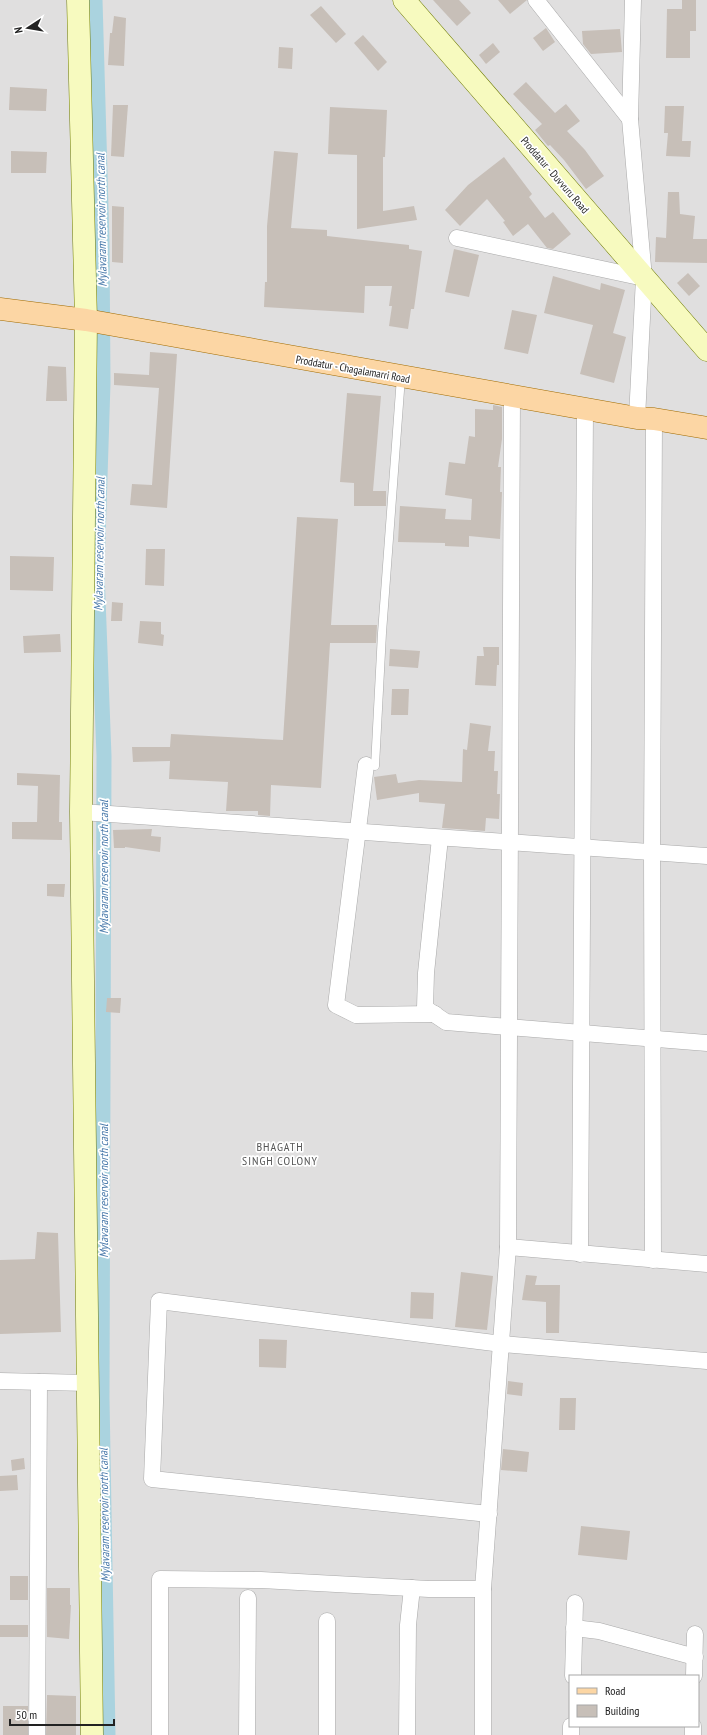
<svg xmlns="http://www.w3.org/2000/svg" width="707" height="1735" font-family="'PT Sans Narrow',sans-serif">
<rect width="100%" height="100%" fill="#f2efe9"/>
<path fill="#e0dfdf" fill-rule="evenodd" d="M0,0H707V1735H0ZM570,1676H698V1726H570Z"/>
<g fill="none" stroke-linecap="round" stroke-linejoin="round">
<polyline stroke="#aad3df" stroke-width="15" points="95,0 102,243 103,383 97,572 104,756 102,1398 108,1735"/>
</g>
<g fill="#c7bfb8">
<polygon points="433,0 459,0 471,13 457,26"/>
<polygon points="498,0 527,0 510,14"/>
<polygon points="682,0 696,0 696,31 690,31 690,58 666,58 667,9 682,9"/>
<polygon points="321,6 346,34 336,43 310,15"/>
<polygon points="114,16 126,18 124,66 108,65 110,33 112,33"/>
<polygon points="546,28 555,42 543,51 533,38"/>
<polygon points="620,29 622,52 591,54 583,44 582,31"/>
<polygon points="363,35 387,62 378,71 354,43"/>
<polygon points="493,43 500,52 486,64 479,55"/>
<polygon points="279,47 293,48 292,69 278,68"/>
<polygon points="526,82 555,113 566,104 580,121 567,131 585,150 604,176 586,189 564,160 550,145 548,146 535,130 542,124 513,94"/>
<polygon points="10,87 47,89 46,111 9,110"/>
<polygon points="113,105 128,105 124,157 111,156"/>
<polygon points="665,106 684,106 682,141 691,141 690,157 666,156 668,133 664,133"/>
<polygon points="330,107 387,110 385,157 383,157 383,211 414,206 417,220 357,229 357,155 328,154"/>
<polygon points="11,151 47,152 46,173 11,173"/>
<polygon points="274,151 298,153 291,228 327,230 327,236 409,245 409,249 422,251 414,309 411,309 408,329 389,326 392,306 389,306 392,286 365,286 364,313 264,307 265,282 267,282 267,226"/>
<polygon points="504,157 532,194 529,197 545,218 553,212 571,234 553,249 547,248 528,224 513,236 503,222 505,221 487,199 460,226 445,210 468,185"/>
<polygon points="668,192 679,192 680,214 695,216 693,239 707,239 707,263 655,262 656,237 666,238"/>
<polygon points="112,206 124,207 123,263 112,262"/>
<polygon points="454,249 479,255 469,297 445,292"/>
<polygon points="688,273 700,286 689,296 677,283"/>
<polygon points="553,276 600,290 601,283 625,290 613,333 626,337 614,383 580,374 593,325 544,313"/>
<polygon points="512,310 537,315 528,354 504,349"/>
<polygon points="150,352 177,354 167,508 130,505 132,484 152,485 159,388 114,385 114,373 149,375"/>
<polygon points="48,366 66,367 67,401 46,401"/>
<polygon points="347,393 381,396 373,491 386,491 386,506 354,506 354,483 340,482"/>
<polygon points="493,405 502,407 502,439 498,467 501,467 500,492 502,492 500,539 469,536 469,547 445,546 445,543 398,542 400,506 446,509 445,519 471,520 472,499 445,495 449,462 465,464 469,436 475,437 475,409 493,410"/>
<polygon points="297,517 338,519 331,625 377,625 376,643 330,643 321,788 271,785 270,816 258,815 258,811 226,811 228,782 169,779 170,761 133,762 132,747 170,747 171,734 283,740"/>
<polygon points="146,549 165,549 164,586 145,585"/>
<polygon points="10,556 54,557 53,591 10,590"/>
<polygon points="112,602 123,603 122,621 111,621"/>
<polygon points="140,621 161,622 161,634 164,635 163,646 138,643"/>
<polygon points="60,634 61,652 24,653 23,636"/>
<polygon points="483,647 499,647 499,665 497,665 496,686 475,685 477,656 484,656"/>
<polygon points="390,649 420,651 418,668 389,666"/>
<polygon points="392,689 409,689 408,715 391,715"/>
<polygon points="470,723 491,726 488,751 495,751 494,771 498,771 497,794 500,794 499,819 486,818 485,831 442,828 445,804 419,802 419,793 377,800 374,777 396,774 398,783 419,780 462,782 463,749 467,750"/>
<polygon points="17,773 60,775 59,822 62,822 62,840 12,839 12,822 37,822 38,786 17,785"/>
<polygon points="152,829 151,836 161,837 160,852 125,847 125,848 114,848 113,830"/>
<polygon points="47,884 65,884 64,897 47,896"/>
<polygon points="107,998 121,998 120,1013 106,1012"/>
<polygon points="37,1232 58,1233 61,1332 0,1334 0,1260 35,1259"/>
<polygon points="461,1272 493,1276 487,1330 455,1327"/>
<polygon points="526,1275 537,1276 535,1285 560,1285 559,1333 546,1333 546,1302 522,1300"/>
<polygon points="411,1292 434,1293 433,1319 410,1318"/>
<polygon points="259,1339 287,1340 286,1368 259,1367"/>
<polygon points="508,1381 523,1383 522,1396 507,1394"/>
<polygon points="560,1398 576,1398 575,1430 559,1430"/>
<polygon points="503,1449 529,1452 527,1472 501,1470"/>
<polygon points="24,1458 25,1469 12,1471 11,1460"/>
<polygon points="17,1475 18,1490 0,1491 0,1476"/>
<polygon points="581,1526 630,1531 627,1560 578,1555"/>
<rect x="10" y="1576" width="18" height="24"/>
<polygon points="47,1588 70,1588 70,1605 71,1605 69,1639 47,1637"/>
<rect x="0" y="1625" width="28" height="12"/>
<polygon points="47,1695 76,1696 76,1735 46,1735"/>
<rect x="3" y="1706" width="25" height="29"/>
</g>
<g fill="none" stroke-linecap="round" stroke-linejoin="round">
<defs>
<polyline id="service" points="375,766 382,633 401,377"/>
<g id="minor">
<polyline points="536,0 630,119"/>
<polyline points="633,0 630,119 644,278 637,418"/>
<polyline points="457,238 644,278"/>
<polyline points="366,765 336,1005 356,1015 435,1014"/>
<polyline points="81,812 707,856"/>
<polyline points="440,838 426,973 425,1008 446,1022 707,1043"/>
<polyline points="508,1247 707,1264"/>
<polyline points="580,1254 585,409"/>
<polyline points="653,1260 652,852 654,419"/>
<polyline points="0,1381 88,1383"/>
<polyline points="489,1514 152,1479 159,1301 502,1344 707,1361"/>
<polyline points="574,1628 599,1631 695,1657"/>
<polyline points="573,1676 575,1603"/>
<polyline points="694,1676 695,1634"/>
<polyline points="37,1735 39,1382"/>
<polyline points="160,1735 160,1579 261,1580 429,1589 483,1589 508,1247 512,397"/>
<polyline points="247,1735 248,1598"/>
<polyline points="327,1735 327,1621"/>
<polyline points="407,1735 408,1625 412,1588"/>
<polyline points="483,1735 483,1589"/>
<polyline points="571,1735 571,1726"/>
<polyline points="693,1735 693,1726"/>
</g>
<g id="secondary">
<polyline points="78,0 86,320 81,812 92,1735"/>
<polyline points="404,0 707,350"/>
</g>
<polyline id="primary" points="0,309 86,320 637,418 654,419 707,428"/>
</defs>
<use href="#service" stroke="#a9a9a9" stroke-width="9"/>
<use href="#minor" stroke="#a9a9a9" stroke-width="17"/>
<use href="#secondary" stroke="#707d05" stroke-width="23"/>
<use href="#primary" stroke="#a06b00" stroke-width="23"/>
<use href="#service" stroke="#fff" stroke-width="8"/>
<use href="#minor" stroke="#fff" stroke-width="16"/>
<use href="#secondary" stroke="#f7fabf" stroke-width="22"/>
<use href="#primary" stroke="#fcd6a4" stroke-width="22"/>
</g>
<g text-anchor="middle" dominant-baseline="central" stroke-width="3.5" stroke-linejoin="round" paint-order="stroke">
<g font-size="11" fill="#222" stroke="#fff">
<text transform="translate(555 175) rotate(49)">Proddatur - Duvvuru Road</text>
<text transform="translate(353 369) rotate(10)">Proddatur - Chagalamarri Road</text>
</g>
<g font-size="12" font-style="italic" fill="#4a7aab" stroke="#fff">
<text transform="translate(101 220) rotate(-91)">Mylavaram reservoir north canal</text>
<text transform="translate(99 544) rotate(-89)">Mylavaram reservoir north canal</text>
<text transform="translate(103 867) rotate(-90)">Mylavaram reservoir north canal</text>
<text transform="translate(103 1191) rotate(-90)">Mylavaram reservoir north canal</text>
<text transform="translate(104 1515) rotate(-91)">Mylavaram reservoir north canal</text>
</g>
<g font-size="12" letter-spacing="1" fill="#555" stroke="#fff">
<text x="280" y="1146">BHAGATH<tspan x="280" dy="14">SINGH COLONY</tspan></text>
</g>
</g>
<rect x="569" y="1675" width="130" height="52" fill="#ffffff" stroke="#a7a7a7"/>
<rect x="577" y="1688" width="20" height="6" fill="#fcd6a4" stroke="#a7a7a7"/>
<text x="605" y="1695" font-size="12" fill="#222222">Road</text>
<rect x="577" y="1705" width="20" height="12" fill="#c7bfb8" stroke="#a7a7a7"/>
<text x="605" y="1715" font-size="12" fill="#222222">Building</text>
<g transform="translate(28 28) rotate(258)" stroke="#ffffff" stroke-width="3" paint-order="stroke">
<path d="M0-3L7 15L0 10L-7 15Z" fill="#222222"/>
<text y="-6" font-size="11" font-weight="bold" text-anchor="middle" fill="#222222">N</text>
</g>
<path d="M10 1719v6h104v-6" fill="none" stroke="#222222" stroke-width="2"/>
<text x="16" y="1719" font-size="12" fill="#222222" stroke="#ffffff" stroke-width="3" paint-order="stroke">50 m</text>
</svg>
